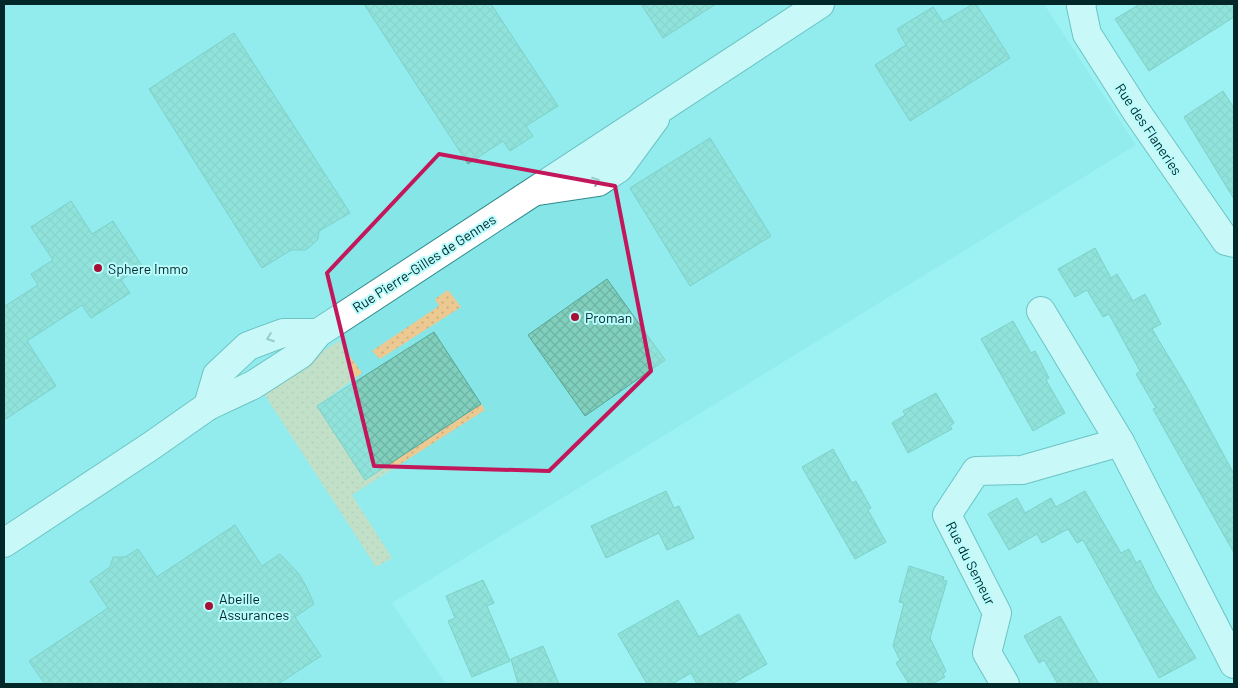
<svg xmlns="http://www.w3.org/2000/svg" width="1238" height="688" font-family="Barlow,sans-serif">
<defs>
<pattern id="green-dots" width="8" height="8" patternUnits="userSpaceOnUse" patternTransform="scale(1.25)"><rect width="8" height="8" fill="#edc992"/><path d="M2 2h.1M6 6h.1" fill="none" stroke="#c9ad7e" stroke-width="1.8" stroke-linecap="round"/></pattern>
<pattern id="building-cross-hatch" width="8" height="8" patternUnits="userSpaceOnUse" patternTransform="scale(1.25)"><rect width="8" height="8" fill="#81d0be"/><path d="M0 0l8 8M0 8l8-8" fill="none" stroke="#6eb3a3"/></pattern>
</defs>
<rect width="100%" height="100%" fill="#9cf2f3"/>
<polygon fill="#85e5e7" points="4,4 1044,4 1136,145 392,603 446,684 4,684"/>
<g fill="url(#green-dots)">
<polygon points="448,290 461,307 380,359 372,351 439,306 435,299"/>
<polygon points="339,341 362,373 317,406 365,480 481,404 485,410 352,495 392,558 376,567 261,389"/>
</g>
<g fill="url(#building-cross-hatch)" stroke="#58a695">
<polygon points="364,4 491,4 558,106 526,126 533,136 510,151 503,141 468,164"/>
<polygon points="641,4 716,4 663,38"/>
<polygon points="973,4 976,4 1010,58 910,121 875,65 906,45 897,29 933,7 943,22"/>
<polygon points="1140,4 1234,4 1234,17 1149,71 1115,19"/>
<polygon points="234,33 350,213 319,231 318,239 310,247 305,250 291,250 262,268 149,89"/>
<polygon points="1223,91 1234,108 1234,199 1184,117"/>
<polygon points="710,138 771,236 690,286 630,188"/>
<polygon points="71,201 92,234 113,221 142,266 121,280 130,293 91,318 82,305 27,341 56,386 4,420 4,304 5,306 38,285 31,274 53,260 31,227"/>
<polygon points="1095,248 1111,278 1117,274 1133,301 1145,294 1161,324 1152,329 1188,389 1234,474 1234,553 1153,409 1156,408 1136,374 1140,371 1109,314 1103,317 1087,290 1075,297 1058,269"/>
<polygon points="607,279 665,360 585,416 528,335"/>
<polygon points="1013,321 1031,353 1035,351 1049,378 1046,380 1065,413 1033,431 981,339"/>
<polygon points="434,332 481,404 365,480 317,406"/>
<polygon points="936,393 954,423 950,426 952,429 908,453 892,423 905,415 903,411"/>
<polygon points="833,449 852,483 856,481 871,508 868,510 886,542 855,559 802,467"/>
<polygon points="666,491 674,508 679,506 694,538 667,550 659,533 606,558 591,526"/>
<polygon points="1085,491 1121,553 1129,549 1136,563 1140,560 1155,590 1196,658 1159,678 1083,540 1077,543 1068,529 1042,543 1037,534 1009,550 988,514 1017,498 1025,513 1051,498 1056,507"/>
<polygon points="235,525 262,566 280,554 299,574 306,586 314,604 295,617 321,656 278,684 45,684 29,661 108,608 90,581 110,567 113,557 125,557 138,549 157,577"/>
<polygon points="909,566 944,577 943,580 947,581 930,638 946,671 943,674 945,677 932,684 909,684 896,663 900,660 893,646 904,603 899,602"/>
<polygon points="483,580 494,603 487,606 510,661 472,677 448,621 455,618 446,596"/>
<polygon points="678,600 699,637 739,614 767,664 732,684 697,684 691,673 672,684 647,684 618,634"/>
<polygon points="1060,616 1085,660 1099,684 1058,684 1044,660 1039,663 1024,636"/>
<polygon points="543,646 559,684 518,684 511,659"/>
</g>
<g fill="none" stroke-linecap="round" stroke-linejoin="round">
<defs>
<g id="minor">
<polyline points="1082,4 1081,6 1087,34 1136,111 1226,241 1234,243"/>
<polyline points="538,191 598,182 619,168 655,119"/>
<polyline points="1041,311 1120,442"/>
<polyline points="208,406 217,375 248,346 283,333 318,333"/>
<polyline points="4,543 151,446 208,406 253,385 301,354 318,333 820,4"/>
<polyline points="1005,684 987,653 997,613 947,515 976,471 1022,470 1120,442 1234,664"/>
</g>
</defs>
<use href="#minor" stroke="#308a8c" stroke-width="30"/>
<use href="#minor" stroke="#fff" stroke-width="28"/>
</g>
<defs><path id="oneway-chevron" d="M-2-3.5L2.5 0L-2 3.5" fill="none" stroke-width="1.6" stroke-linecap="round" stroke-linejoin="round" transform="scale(1.25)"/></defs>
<g stroke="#8d9e9e">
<use href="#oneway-chevron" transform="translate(596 181) rotate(-21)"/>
<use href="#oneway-chevron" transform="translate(270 338) rotate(160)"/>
</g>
<path d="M0 0H1238V688H0ZM439,154L615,186L651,371L549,471L374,466L327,273Z" fill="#9cf2f3" fill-opacity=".55" fill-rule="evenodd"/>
<path fill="none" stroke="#c2185b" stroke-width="4" stroke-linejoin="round" d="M439,154L615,186L651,371L549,471L374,466L327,273Z"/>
<g fill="#a80f34" stroke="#b9fcfd" stroke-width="2">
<circle cx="98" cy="268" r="5"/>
<circle cx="575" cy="317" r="5"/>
<circle cx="209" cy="606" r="5"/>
</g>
<g text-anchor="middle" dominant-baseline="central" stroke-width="4" stroke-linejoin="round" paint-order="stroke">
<g font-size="14" fill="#012728" stroke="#b9fcfd">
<text transform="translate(1149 129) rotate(56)">Rue des Flaneries</text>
<text transform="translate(424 263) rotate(-33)">Rue Pierre-Gilles de Gennes</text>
<text transform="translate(971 563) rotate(63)">Rue du Semeur</text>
</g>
<g font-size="14" fill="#012728" stroke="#b9fcfd" text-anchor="start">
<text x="108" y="268">Sphere Immo</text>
<text x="585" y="317">Proman</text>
<text x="219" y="598">Abeille<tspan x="219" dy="16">Assurances</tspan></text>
</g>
</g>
<rect width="1238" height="688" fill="none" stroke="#012728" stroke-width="10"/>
</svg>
